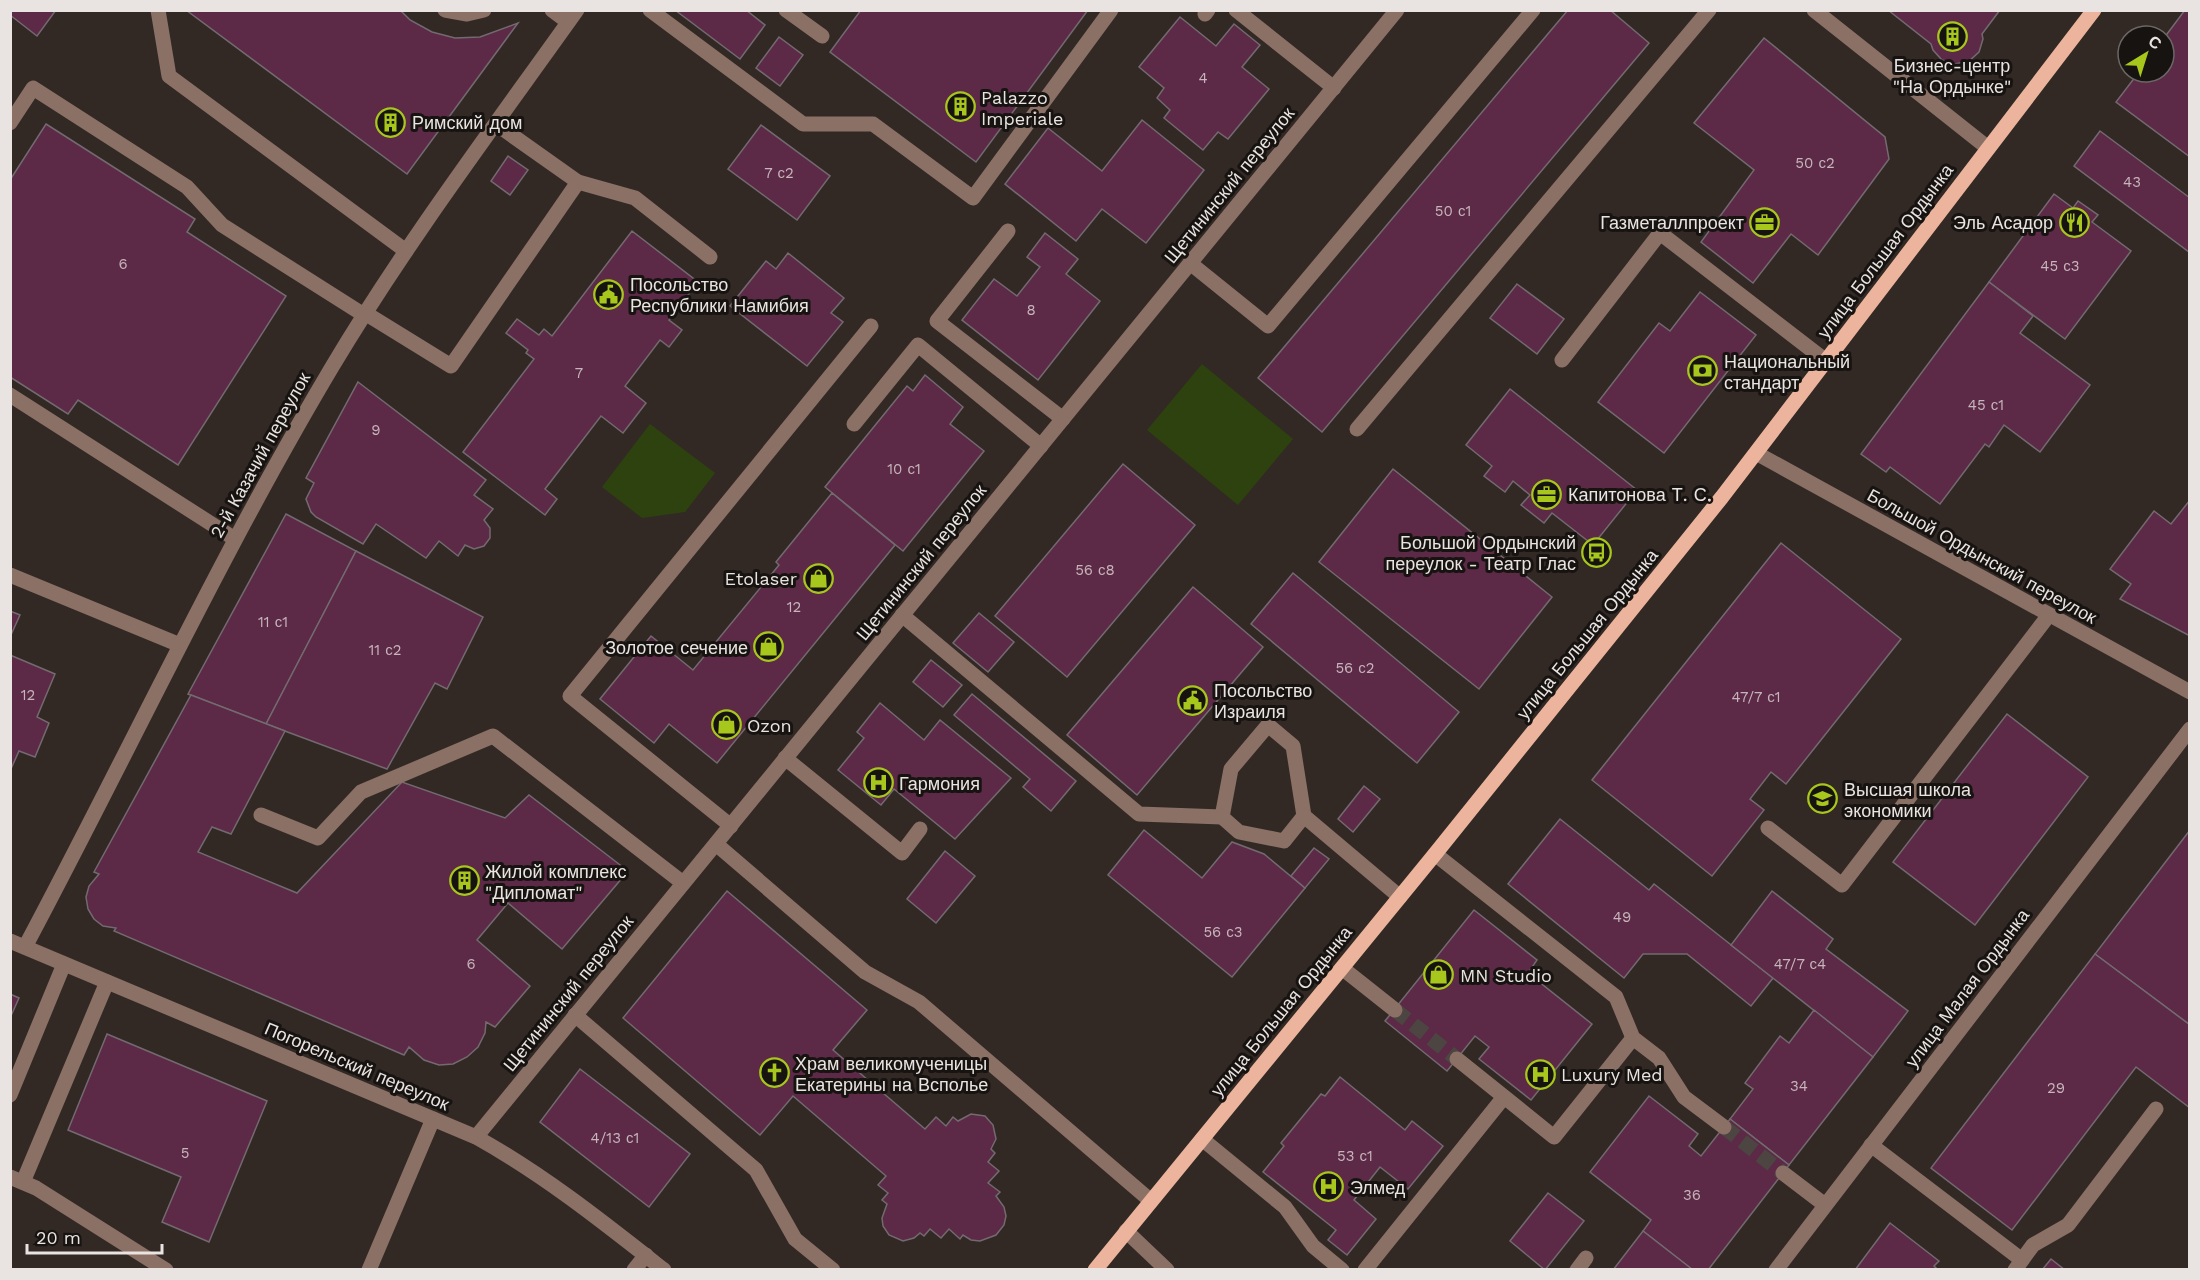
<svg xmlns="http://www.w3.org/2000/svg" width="2200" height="1280" font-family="'Work Sans',sans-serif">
<rect width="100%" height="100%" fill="#322925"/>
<g fill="#2e420f">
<polygon points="1202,364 1293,439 1238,505 1147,430"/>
<polygon points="650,424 715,473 685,512 642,518 602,487"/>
</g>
<g fill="#5c2947" stroke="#736a6f" stroke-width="1.5">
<polygon points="10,10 56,10 37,36 10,15"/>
<polygon points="186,10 400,10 410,20 432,32 455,38 480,37 518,23 407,174"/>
<polygon points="675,10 746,10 765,25 740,59"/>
<polygon points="861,10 1088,10 976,162 830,52"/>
<polygon points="1568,10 1610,10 1649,43 1322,432 1258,378"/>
<polygon points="1888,10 2000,10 1982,34 1983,39 1979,52 1969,61 1955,64 1942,60 1933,50 1931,44"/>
<polygon points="2185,10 2190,10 2190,157 2116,102 2139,72 2164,72 2164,38"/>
<polygon points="1180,17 1216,46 1234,24 1260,45 1242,67 1269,89 1228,139 1218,132 1203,150 1164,118 1170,110 1157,98 1164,88 1139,67"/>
<polygon points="779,37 803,55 780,86 756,68"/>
<polygon points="1764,38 1885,137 1889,159 1818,255 1791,234 1753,283 1701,242 1754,170 1694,123"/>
<polygon points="1142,120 1204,170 1146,243 1102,209 1076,241 1005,184 1048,128 1102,171"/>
<polygon points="46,124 195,219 187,232 286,296 178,465 78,400 68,414 10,377 10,180"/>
<polygon points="761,125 830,176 797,220 728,169"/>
<polygon points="2100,131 2190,198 2189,252 2074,166"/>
<polygon points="508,156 528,170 510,195 491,181"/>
<polygon points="2054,194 2073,208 2078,201 2098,215 2092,222 2131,251 2065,339 1989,282"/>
<polygon points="632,231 698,282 669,320 682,330 669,347 660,340 625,386 646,403 623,433 601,416 545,489 557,499 545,515 463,452 534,359 526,353 528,350 506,333 517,319 539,335 544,329 552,336"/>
<polygon points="1045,233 1078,259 1066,274 1100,301 1038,380 962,320 994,279 1017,296 1040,267 1027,257"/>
<polygon points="788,253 844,298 831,313 843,322 807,366 730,306 766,261 776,269"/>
<polygon points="1989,282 2033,316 2020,333 2090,385 2040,452 2004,425 1989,447 1985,444 1940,504 1890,467 1886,472 1861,454"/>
<polygon points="1517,284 1564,319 1537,354 1490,318"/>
<polygon points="1700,292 1756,335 1664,453 1598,402 1659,323 1670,331"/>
<polygon points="925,375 963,407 950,424 984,451 903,551 825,487 907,386 913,391"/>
<polygon points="358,382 486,480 474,495 493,509 484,520 490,528 490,538 484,546 474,549 465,545 458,556 439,541 426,558 376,524 363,544 316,517 311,512 306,499 314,483 306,478"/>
<polygon points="1510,389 1637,490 1593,545 1552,513 1544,523 1521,505 1530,495 1513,481 1505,492 1484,476 1492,466 1466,445"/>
<polygon points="1123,464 1195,525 1067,677 995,616"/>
<polygon points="1393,469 1552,597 1479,689 1319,562"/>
<polygon points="832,493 895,545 717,763 669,724 654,743 600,699 651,636 693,670 779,565 776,562"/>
<polygon points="2190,500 2190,636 2120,599 2131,584 2110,569 2154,511 2171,524"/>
<polygon points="286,514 356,551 266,724 188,694"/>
<polygon points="1781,543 1901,639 1786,784 1771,772 1750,799 1764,810 1712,876 1592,780"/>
<polygon points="356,551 483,617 447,689 435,683 387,769 266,724"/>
<polygon points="1293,573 1459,712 1417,763 1251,624"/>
<polygon points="1193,587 1263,647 1137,795 1067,735"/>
<polygon points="10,611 20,615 10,637"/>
<polygon points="979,613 1014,642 988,672 953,643"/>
<polygon points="10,655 55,674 37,717 49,723 35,757 19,751 10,771"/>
<polygon points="931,660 962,685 943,707 913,682"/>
<polygon points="972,694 1076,781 1051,811 1023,787 1030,779 954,715"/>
<polygon points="191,695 285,731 231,834 212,827 198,852 297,893 402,782 505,818 529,795 628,871 562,949 508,903 477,940 530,986 495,1027 486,1022 485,1033 478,1047 467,1057 453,1064 439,1065 424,1060 409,1047 404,1055 114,931 116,928 103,926 94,919 88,909 86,897 89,886 99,874 94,872"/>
<polygon points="880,703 924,740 940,720 1011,778 955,839 894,789 881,805 838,770 864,738 857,732"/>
<polygon points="2007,714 2088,777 1975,925 1893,862"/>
<polygon points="1364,786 1380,799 1353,832 1338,819"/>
<polygon points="1560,819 1649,890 1654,884 1773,978 1751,1006 1687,954 1643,954 1624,978 1508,884"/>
<polygon points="1144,830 1202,878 1232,842 1264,854 1305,888 1232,977 1108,875"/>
<polygon points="2190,830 2190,1025 2095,954"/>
<polygon points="1314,848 1329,859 1305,888 1291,876"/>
<polygon points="945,851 975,876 936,923 907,899"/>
<polygon points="727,891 867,1010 833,1050 925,1129 936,1117 946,1126 953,1117 958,1121 971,1114 985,1116 993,1125 996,1139 991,1149 995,1153 988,1162 999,1171 988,1183 1000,1192 996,1196 1004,1207 1006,1216 1004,1225 996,1235 980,1241 971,1240 963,1235 960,1239 949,1229 941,1238 930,1229 924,1236 920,1233 914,1238 903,1241 889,1235 883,1226 882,1218 887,1204 882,1200 888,1193 878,1185 886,1176 793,1096 760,1135 623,1018"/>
<polygon points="1772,891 1833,939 1826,949 1908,1011 1873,1057 1731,945"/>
<polygon points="1474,910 1537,960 1528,973 1592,1024 1531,1100 1479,1059 1489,1047 1475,1036 1447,1071 1385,1021"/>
<polygon points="2095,954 2190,1025 2190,1108 2136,1067 2012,1230 1931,1168"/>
<polygon points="10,994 19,998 10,1018"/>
<polygon points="1814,1010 1873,1057 1789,1165 1730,1119 1753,1089 1745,1083 1780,1036 1789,1043"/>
<polygon points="107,1034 267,1101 209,1242 162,1222 181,1177 68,1130"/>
<polygon points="580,1069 690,1154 649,1207 540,1122"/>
<polygon points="1340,1077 1405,1130 1412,1121 1443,1146 1408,1189 1380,1167 1354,1200 1376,1219 1347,1255 1328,1240 1336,1230 1263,1172 1284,1146 1281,1143 1321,1094 1325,1096"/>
<polygon points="1649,1096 1698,1134 1689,1146 1701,1156 1730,1119 1789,1165 1708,1270 1693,1270 1643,1231 1651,1220 1590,1172"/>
<polygon points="1548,1193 1584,1221 1545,1270 1510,1241"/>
<polygon points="1890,1223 1939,1261 1934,1266 1938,1270 1855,1270"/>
<polygon points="1643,1231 1693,1270 1613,1270"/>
<polygon points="2051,1259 2065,1270 2042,1270"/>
</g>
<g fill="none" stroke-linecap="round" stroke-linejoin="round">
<g stroke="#4d4541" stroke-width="15" stroke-dasharray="15 8" stroke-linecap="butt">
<polyline points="1395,1010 1457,1059"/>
<polyline points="1724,1127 1783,1173"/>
</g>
<g stroke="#8b7065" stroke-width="15">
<polyline points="158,10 169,76 406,251"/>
<polyline points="445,10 467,14 484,10"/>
<polyline points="552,10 568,22"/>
<polyline points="650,10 803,124 873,124 973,198 1111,10"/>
<polyline points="786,10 822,36"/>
<polyline points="1236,10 1334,88"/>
<polyline points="1814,10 1988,148"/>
<polyline points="1205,14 1208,10"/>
<polyline points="10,123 33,88 187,187 222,225 364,315"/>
<polyline points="496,124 578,182 635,198 710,257"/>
<polyline points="1008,231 937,321 1063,419"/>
<polyline points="1190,263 1268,326 1533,10"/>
<polyline points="365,313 451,366 578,182"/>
<polyline points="1562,360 1660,233 1826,361"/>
<polyline points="10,395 235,539"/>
<polyline points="854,424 918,345 1041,446"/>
<polyline points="1357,429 1709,10"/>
<polyline points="1756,453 2190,692"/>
<polyline points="10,575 180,645"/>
<polyline points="902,615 1139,814 1222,817 1231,769 1268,725 1293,746 1304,816 1400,897"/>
<polyline points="785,758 902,853 920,829"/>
<polyline points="261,815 318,838 361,792 493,736 683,883"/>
<polyline points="1222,817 1239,832 1284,841 1304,816"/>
<polyline points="731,826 570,696 871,326"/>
<polyline points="1768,828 1842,885 2049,615"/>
<polyline points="716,844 865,972 919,1002 1151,1201"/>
<polyline points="1435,854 1616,997 1633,1038 1659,1058 1684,1097 1724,1127"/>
<path d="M10,941L476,1137C544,1175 603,1222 664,1270"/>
<path d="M25,947C128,754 220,555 332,367C406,243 493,128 577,10"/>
<polyline points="1342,968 1395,1010"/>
<polyline points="575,1015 756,1170 795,1239 833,1270"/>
<polyline points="1457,1059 1554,1137 1633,1038"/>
<polyline points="10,1095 64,964"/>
<polyline points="476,1137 1397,10"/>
<polyline points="1202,1139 1285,1207 1313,1246 1342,1270"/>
<polyline points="1871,1145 2022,1260 2015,1270"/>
<polyline points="1783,1173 1825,1205"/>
<polyline points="10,1177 36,1188 166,1270"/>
<polyline points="23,1182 107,982"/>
<polyline points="1126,1231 1167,1270"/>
<polyline points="2022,1260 2033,1245 2068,1225 2156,1109"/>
<polyline points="369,1270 433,1119"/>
<polyline points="634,1270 646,1255"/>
<polyline points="1365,1270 1504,1097"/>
<polyline points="1577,1270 1586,1258"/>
<polyline points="1776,1270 2190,729"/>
</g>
<polyline stroke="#ecb49c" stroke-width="15" points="1095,1270 1435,854 1722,497 2094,10"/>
</g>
<defs>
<symbol id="building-ring" viewBox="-11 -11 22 22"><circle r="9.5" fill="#171311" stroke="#a8c71c" stroke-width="1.5"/><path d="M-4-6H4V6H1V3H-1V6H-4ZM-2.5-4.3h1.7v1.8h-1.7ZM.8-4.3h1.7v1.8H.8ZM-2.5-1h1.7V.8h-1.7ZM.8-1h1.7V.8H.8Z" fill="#a8c71c"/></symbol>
<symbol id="office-ring" viewBox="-11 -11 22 22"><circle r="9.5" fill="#171311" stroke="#a8c71c" stroke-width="1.5"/><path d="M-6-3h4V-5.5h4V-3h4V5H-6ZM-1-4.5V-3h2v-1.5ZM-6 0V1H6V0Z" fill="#a8c71c"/></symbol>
<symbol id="restaurant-ring" viewBox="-11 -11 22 22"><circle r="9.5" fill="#171311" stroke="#a8c71c" stroke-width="1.5"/><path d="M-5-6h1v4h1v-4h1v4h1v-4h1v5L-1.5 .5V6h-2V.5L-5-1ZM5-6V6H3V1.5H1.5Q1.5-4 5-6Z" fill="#a8c71c"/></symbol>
<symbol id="civic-ring" viewBox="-11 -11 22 22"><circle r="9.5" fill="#171311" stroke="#a8c71c" stroke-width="1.5"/><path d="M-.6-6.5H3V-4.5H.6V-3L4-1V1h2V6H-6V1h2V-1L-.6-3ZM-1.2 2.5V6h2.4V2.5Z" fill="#a8c71c"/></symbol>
<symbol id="bank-ring" viewBox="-11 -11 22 22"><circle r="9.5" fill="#171311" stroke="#a8c71c" stroke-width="1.5"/><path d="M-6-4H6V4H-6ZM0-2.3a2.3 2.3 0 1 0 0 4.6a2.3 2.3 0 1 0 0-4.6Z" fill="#a8c71c"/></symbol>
<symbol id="bus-ring" viewBox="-11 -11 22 22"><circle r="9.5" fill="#171311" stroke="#a8c71c" stroke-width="1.5"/><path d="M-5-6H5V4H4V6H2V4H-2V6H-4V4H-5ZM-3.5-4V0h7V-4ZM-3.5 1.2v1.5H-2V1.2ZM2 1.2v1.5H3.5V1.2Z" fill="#a8c71c"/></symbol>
<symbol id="shop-ring" viewBox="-11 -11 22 22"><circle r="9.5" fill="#171311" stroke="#a8c71c" stroke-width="1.5"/><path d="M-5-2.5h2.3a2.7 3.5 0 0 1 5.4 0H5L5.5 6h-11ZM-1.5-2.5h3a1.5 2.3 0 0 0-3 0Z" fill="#a8c71c"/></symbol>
<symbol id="hospital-ring" viewBox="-11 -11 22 22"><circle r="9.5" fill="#171311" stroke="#a8c71c" stroke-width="1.5"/><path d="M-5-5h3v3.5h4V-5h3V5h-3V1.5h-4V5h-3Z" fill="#a8c71c"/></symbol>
<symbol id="university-ring" viewBox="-11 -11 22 22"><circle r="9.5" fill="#171311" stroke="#a8c71c" stroke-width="1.5"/><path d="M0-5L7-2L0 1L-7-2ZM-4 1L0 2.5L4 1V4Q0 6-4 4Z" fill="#a8c71c"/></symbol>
<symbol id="church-ring" viewBox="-11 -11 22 22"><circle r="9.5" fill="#171311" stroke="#a8c71c" stroke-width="1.5"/><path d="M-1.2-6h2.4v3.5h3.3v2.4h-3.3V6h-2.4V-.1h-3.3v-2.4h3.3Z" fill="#a8c71c"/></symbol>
</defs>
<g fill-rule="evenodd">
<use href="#building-ring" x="1936" y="20" width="33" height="33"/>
<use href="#building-ring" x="944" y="90" width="33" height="33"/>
<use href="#building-ring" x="374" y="106" width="33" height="33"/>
<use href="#office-ring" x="1748" y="206" width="33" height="33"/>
<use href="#restaurant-ring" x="2058" y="206" width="33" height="33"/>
<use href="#civic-ring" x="592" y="278" width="33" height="33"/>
<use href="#bank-ring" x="1686" y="354" width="33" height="33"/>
<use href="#office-ring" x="1530" y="478" width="33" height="33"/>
<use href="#bus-ring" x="1580" y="536" width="33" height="33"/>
<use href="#shop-ring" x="802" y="562" width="33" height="33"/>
<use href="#shop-ring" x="752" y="630" width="33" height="33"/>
<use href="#civic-ring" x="1176" y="684" width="33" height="33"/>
<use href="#shop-ring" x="710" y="708" width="33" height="33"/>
<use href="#hospital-ring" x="862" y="766" width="33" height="33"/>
<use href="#university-ring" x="1806" y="782" width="33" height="33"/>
<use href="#building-ring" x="448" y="864" width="33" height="33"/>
<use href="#shop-ring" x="1422" y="958" width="33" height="33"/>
<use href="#church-ring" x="758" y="1056" width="33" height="33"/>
<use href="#hospital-ring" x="1524" y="1058" width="33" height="33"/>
<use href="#hospital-ring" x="1312" y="1170" width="33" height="33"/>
</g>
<g text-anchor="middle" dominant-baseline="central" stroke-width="6" stroke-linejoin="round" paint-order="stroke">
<g font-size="15" fill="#c6b5ba">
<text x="1203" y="78">4</text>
<text x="1815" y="163">50 с2</text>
<text x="779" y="173">7 с2</text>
<text x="2132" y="182">43</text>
<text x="1453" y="211">50 с1</text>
<text x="123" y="264">6</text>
<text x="2060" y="266">45 с3</text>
<text x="1031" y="310">8</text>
<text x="579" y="373">7</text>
<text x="1986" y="405">45 с1</text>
<text x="376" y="430">9</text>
<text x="904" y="469">10 с1</text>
<text x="1095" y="570">56 с8</text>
<text x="794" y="607">12</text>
<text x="273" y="622">11 с1</text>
<text x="385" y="650">11 с2</text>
<text x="1355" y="668">56 с2</text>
<text x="28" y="695">12</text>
<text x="1756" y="697">47/7 с1</text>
<text x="1622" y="917">49</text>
<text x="1223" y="932">56 с3</text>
<text x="471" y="964">6</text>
<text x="1800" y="964">47/7 с4</text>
<text x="1799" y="1086">34</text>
<text x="2056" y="1088">29</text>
<text x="615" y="1138">4/13 с1</text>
<text x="185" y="1153">5</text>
<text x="1355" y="1156">53 с1</text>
<text x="1692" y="1195">36</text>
</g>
<g font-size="18" fill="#e9e4e1" stroke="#171311" text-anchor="start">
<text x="1952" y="65" text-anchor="middle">Бизнес-центр<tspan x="1952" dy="21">"На Ордынке"</tspan></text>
<text x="981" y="97">Palazzo<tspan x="981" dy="21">Imperiale</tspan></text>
<text x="412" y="122">Римский дом</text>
<text x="1744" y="222" text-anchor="end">Газметаллпроект</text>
<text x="2053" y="222" text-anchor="end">Эль Асадор</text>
<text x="630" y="284">Посольство<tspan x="630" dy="21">Республики Намибия</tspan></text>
<text x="1724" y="361">Национальный<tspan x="1724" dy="21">стандарт</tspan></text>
<text x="1568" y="494">Капитонова Т. С.</text>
<text x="1576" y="542" text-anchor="end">Большой Ордынский<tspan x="1576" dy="21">переулок - Театр Глас</tspan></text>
<text x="797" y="578" text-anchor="end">Etolaser</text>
<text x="748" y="647" text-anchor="end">Золотое сечение</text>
<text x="1214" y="690">Посольство<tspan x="1214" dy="21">Израиля</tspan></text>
<text x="747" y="725">Ozon</text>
<text x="899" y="783">Гармония</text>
<text x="1844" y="789">Высшая школа<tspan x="1844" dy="21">экономики</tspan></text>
<text x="485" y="871">Жилой комплекс<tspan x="485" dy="21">"Дипломат"</tspan></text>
<text x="1460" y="975">MN Studio</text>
<text x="795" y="1063">Храм великомученицы<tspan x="795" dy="21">Екатерины на Всполье</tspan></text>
<text x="1561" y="1074">Luxury Med</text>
<text x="1350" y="1187">Элмед</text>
</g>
<g font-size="18" fill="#e9e4e1" stroke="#171311">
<text transform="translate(1229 185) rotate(-51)">Щетининский переулок</text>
<text transform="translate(1885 251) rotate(-53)">улица Большая Ордынка</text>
<text transform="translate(260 455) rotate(-61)">2-й Казачий переулок</text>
<text transform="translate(1982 556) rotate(29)">Большой Ордынский переулок</text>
<text transform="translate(921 562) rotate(-51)">Щетининский переулок</text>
<text transform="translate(1587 634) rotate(-51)">улица Большая Ордынка</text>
<text transform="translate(1967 988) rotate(-53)">улица Малая Ордынка</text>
<text transform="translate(568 993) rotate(-51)">Щетининский переулок</text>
<text transform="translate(1281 1011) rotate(-51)">улица Большая Ордынка</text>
<text transform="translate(357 1066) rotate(23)">Погорельский переулок</text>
</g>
</g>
<rect width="2200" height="1280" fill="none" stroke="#e9e4e1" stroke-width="24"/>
<g transform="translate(2146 54) rotate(38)"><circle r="28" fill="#171311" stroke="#6b6764" stroke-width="1.5"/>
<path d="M0-4.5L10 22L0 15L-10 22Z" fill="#a8c71c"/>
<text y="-9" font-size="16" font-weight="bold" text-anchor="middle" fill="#e9e4e1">С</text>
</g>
<path d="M27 1244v9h135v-9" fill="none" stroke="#e9e4e1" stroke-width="3"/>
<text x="36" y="1244" font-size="18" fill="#e9e4e1" stroke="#171311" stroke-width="4.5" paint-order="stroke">20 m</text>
</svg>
